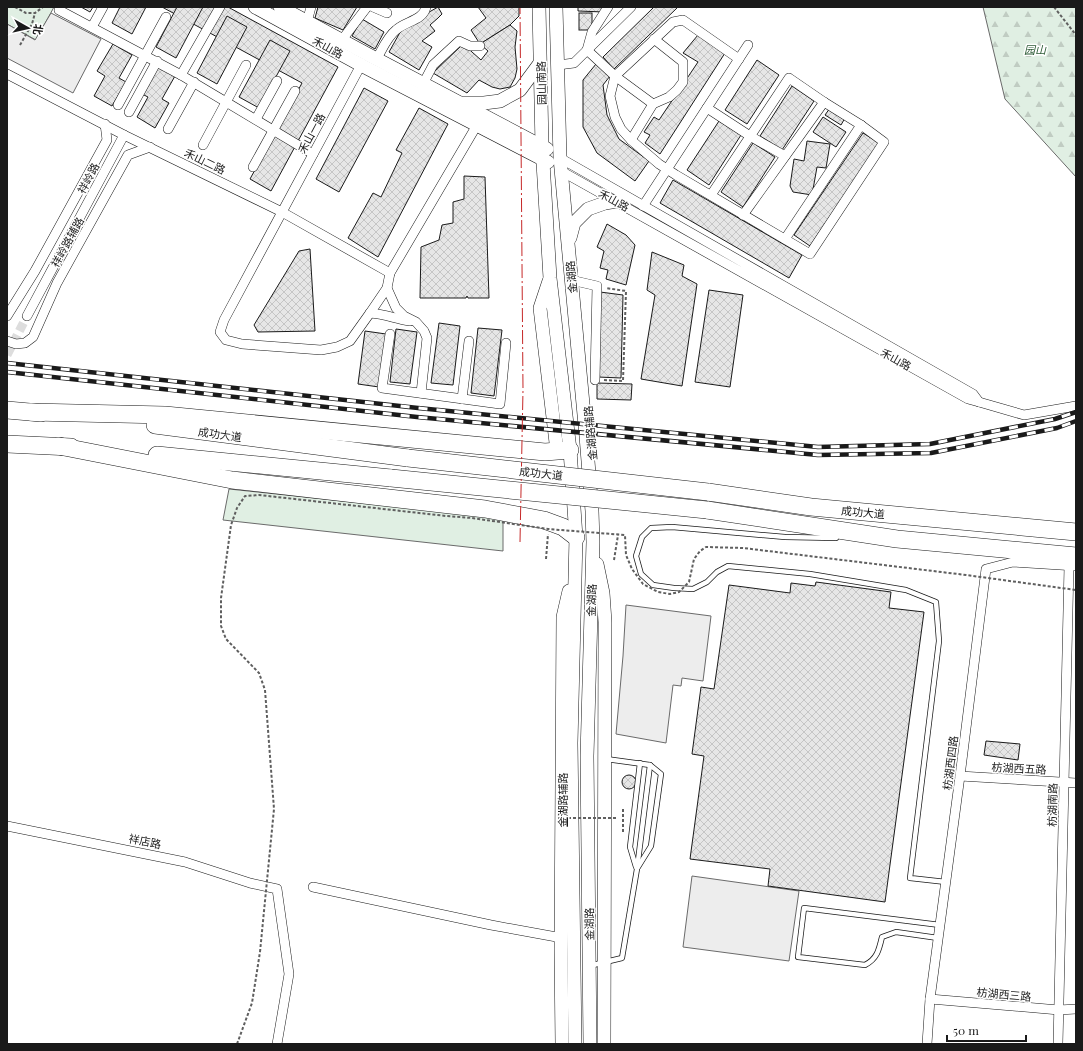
<svg xmlns="http://www.w3.org/2000/svg" width="1083" height="1051" font-family="'Playfair Display','Noto Sans SC',serif">
<defs>
<pattern id="forest-firs" width="22" height="20" patternUnits="userSpaceOnUse"><rect width="22" height="20" fill="#e0efe3"/><path d="M5 1l3.5 6h-7zM16 11l3.5 6h-7z" fill="#c0ccc2"/></pattern>
<pattern id="building-cross-hatch" width="8" height="8" patternUnits="userSpaceOnUse"><rect width="8" height="8" fill="#e6e6e6"/><path d="M0 0l8 8M0 8l8-8" fill="none" stroke="#c5c5c5"/></pattern>
</defs>
<rect width="100%" height="100%" fill="#fff"/>
<polygon fill="url(#forest-firs)" stroke="#6a6a6a" points="983,7 1076,7 1076,177 1005,99"/>
<g fill="#e0efe3" stroke="#6a6a6a">
<polygon points="7,7 54,7 36,40 7,24"/>
<polygon points="229,489 503,518 503,551 223,520"/>
</g>
<g fill="#ededed" stroke="#6a6a6a">
<polygon points="51,13 101,39 73,93 7,58 7,24 35,40"/>
<polygon points="626,605 711,616 703,681 682,678 681,686 673,685 666,743 616,734 623,656"/>
<polygon points="692,876 799,891 789,961 683,947"/>
</g>
<g fill="url(#building-cross-hatch)" stroke="#1a1a1a">
<polygon points="81,7 93,7 90,12"/>
<polygon points="120,7 146,7 132,34 112,23"/>
<polygon points="162,7 228,7 338,67 271,191 250,179 302,83"/>
<polygon points="177,7 203,7 176,58 156,47"/>
<polygon points="318,7 357,7 343,30 315,18"/>
<polygon points="438,7 442,14 438,18 430,25 435,31 422,41 432,47 419,70 389,52 403,27"/>
<polygon points="478,7 519,7 519,16 510,25 480,44 471,30 486,18"/>
<polygon points="578,7 604,7 604,12 578,11"/>
<polygon points="654,7 678,7 614,69 603,57"/>
<rect x="579" y="13" width="13" height="17"/>
<polygon points="227,16 247,27 217,84 197,73"/>
<polygon points="362,19 384,32 375,49 352,36"/>
<polygon points="510,25 517,31 515,47 517,69 515,78 510,87 500,89 492,87 479,80 467,93 433,73 463,44 481,60 488,51 480,44"/>
<polygon points="698,35 725,53 660,154 645,143 650,135 644,132 654,117 659,120 698,62 683,53"/>
<polygon points="270,40 290,51 259,108 239,97"/>
<polygon points="113,44 132,55 119,78 126,82 112,106 94,96 105,76 97,71"/>
<polygon points="757,60 779,75 747,124 725,110"/>
<polygon points="596,64 610,76 603,85 607,115 619,139 649,161 635,181 597,153 583,127 583,80"/>
<polygon points="156,65 175,76 162,99 169,103 155,128 137,117 148,97 140,93"/>
<polygon points="792,86 814,101 782,150 760,136"/>
<polygon points="364,88 388,101 339,192 316,179"/>
<polygon points="419,108 448,124 378,257 348,238 373,193 381,197 402,153 396,150"/>
<polygon points="830,108 845,118 841,125 825,115"/>
<polygon points="823,117 846,132 836,147 813,132"/>
<polygon points="719,121 741,135 709,185 687,170"/>
<polygon points="863,133 879,143 810,246 794,235"/>
<polygon points="807,141 830,144 826,168 817,167 812,195 793,192 790,186 794,159 804,161"/>
<polygon points="753,143 775,157 743,207 721,192"/>
<polygon points="464,176 485,177 489,298 468,298 467,296 466,298 420,298 421,247 439,240 442,225 453,223 453,202 464,199"/>
<polygon points="673,180 802,255 789,278 660,203"/>
<polygon points="607,224 626,235 635,245 626,285 606,279 608,270 600,268 604,251 597,247"/>
<polygon points="310,249 315,331 258,332 254,325 299,251"/>
<polygon points="652,252 684,265 682,276 697,284 682,386 641,379 655,295 647,290"/>
<polygon points="709,290 743,295 730,387 695,382"/>
<polygon points="600,292 623,295 621,378 598,377"/>
<polygon points="439,323 460,326 453,385 431,383"/>
<polygon points="478,328 502,330 494,396 471,393"/>
<polygon points="396,329 417,332 410,384 390,382"/>
<polygon points="365,331 386,334 379,387 358,384"/>
<polygon points="597,383 632,384 631,400 597,399"/>
<polygon points="816,582 891,592 889,608 924,612 885,902 768,886 770,869 690,859 704,756 692,754 701,687 714,689 729,585 790,593 791,583 815,586"/>
<polygon points="986,741 1020,744 1018,760 984,755"/>
<circle cx="629" cy="782" r="7"/>
</g>
<g fill="none" stroke-linecap="round" stroke-linejoin="round">
<polyline stroke="#ddd" stroke-width="9" stroke-dasharray="9 4.5" stroke-linecap="butt" points="7,355 27,316"/>
<defs>
<g id="lane">
<polyline points="836,538 785,537 672,527 651,528 642,537 636,556 641,574 653,585 674,588 693,589 707,582 717,572 728,566 810,574 906,590 936,602 939,641 910,878 946,882"/>
<polyline points="606,759 650,765 661,774 651,846 638,867"/>
<polyline points="636,867 630,847 640,763"/>
<path d="M938,938L896,932L882,937C879,950 877,959 865,965L798,957L804,908L940,925"/>
<polyline points="590,966 597,964 622,958 637,869 650,765"/>
</g>
<g id="street">
<polyline points="60,7 59,10 181,75"/>
<polyline points="220,7 181,75 313,154"/>
<polyline points="373,7 387,13"/>
<polyline points="608,7 592,32 587,50 615,76 653,104"/>
<polyline points="307,22 311,7"/>
<polyline points="92,27 103,7"/>
<polyline points="341,41 367,7"/>
<path d="M376,60C382,50 387,37 396,30C405,21 423,21 426,7"/>
<polyline points="361,65 224,320 220,332 226,340 242,344 321,350 337,347 350,341 370,313 387,288 390,273 477,125"/>
<polyline points="558,65 574,63 631,7"/>
<polyline points="7,74 124,135 282,212 390,273"/>
<polyline points="423,84 433,65 459,41 470,46 480,46"/>
<polyline points="118,105 166,17"/>
<polyline points="707,108 750,136 785,156"/>
<polyline points="129,112 157,61"/>
<polyline points="256,119 277,81"/>
<polyline points="168,129 194,82"/>
<polyline points="631,140 653,104 669,97 677,90 683,82 683,62 654,39"/>
<polyline points="203,145 246,65"/>
<polyline points="560,158 973,394 979,402 968,399 561,171"/>
<polyline points="253,167 295,91"/>
<polyline points="711,195 789,78 824,102 861,125 884,142 810,254 676,175 659,164 631,140 621,129 615,117 610,96 615,76 673,22 683,20 739,59"/>
<polyline points="643,206 748,45"/>
<polyline points="743,215 824,102"/>
<polyline points="785,239 861,125"/>
<polyline points="571,280 597,286 595,380"/>
<polyline points="387,288 396,308 404,316 416,322 424,331 427,338 421,393"/>
<path d="M370,313C385,314 396,319 410,321"/>
<polyline points="7,316 35,271 107,140 105,124"/>
<polyline points="27,316 124,135"/>
<polyline points="390,334 382,388 500,404 506,343"/>
<polyline points="7,341 16,344 25,343 33,337 57,283 128,155 150,147"/>
<polyline points="462,399 469,341"/>
<polyline points="979,402 1024,415 1076,406"/>
<polyline points="960,776 1076,783"/>
<polyline points="7,826 185,862 250,883 277,889 289,974 277,1044"/>
<polyline points="313,887 491,925 562,938"/>
<polyline points="930,999 1059,1010 1076,1009"/>
<polyline points="927,1044 930,999 960,776 986,569 1013,562 1076,566"/>
<polyline points="1058,1044 1069,566"/>
</g>
<g id="secondary">
<polyline points="255,7 361,65 548,162"/>
<polyline points="280,7 367,54 547,149"/>
<polyline points="539,7 542,146 550,278 570,450 576,537 571,743 575,1044"/>
<polyline points="556,7 560,158 586,436 592,511 593,542 587,756 590,1044"/>
<polyline points="463,103 484,103 500,101 520,90 540,63"/>
<polyline points="570,238 574,223 588,209 605,203 617,201"/>
<polyline points="549,281 540,308 557,451"/>
<polyline points="597,564 603,593 605,622 604,1044"/>
<polyline points="562,1044 561,950 563,617 569,591"/>
</g>
<g id="highway">
<polyline points="7,410 41,413"/>
<polyline points="31,412 165,415 545,452 570,450"/>
<polyline points="155,425 408,458"/>
<polyline points="7,444 71,447"/>
<polyline points="59,446 232,480 485,509 544,520 563,527 576,537"/>
<polyline points="157,455 391,478"/>
<polyline points="708,492 811,507 1076,532"/>
<polyline points="707,510 897,539 1076,556"/>
</g>
</defs>
<use href="#lane" stroke="#1a1a1a" stroke-width="6"/>
<use href="#street" stroke="#1a1a1a" stroke-width="10"/>
<use href="#secondary" stroke="#1a1a1a" stroke-width="14"/>
<use href="#highway" stroke="#1a1a1a" stroke-width="18"/>
<g stroke="#5f5f5f" stroke-width="2" stroke-dasharray="3 2" stroke-linecap="butt">
<polyline points="15,7 26,13 35,13 43,7"/>
<polyline points="1054,7 1076,35"/>
<polyline points="20,45 32,24 35,13"/>
<polyline points="604,380 623,381 626,291 606,288"/>
<polyline points="546,559 548,534"/>
<polyline points="614,560 618,535"/>
<polyline points="623,809 623,834"/>
<polyline points="237,1044 252,1003 260,952"/>
</g>
<use href="#lane" stroke="#fff" stroke-width="4.5"/>
<use href="#street" stroke="#fff" stroke-width="9"/>
<use href="#secondary" stroke="#fff" stroke-width="13"/>
<use href="#highway" stroke="#fff" stroke-width="17"/>
<defs>
<g id="rail">
<polyline points="7,363 418,408 818,447 930,444 1055,419 1076,412"/>
<polyline points="7,372 417,417 818,455 931,453 1057,428 1076,421"/>
</g>
</defs>
<use href="#rail" stroke="#1a1a1a" stroke-width="4.5"/>
<use href="#rail" stroke="#fff" stroke-width="3" stroke-dasharray="9" stroke-linecap="butt"/>
<defs>
<g id="highway-bridge">
<polyline points="408,458 708,492"/>
<polyline points="391,478 707,510"/>
</g>
</defs>
<use href="#highway-bridge" stroke="#1a1a1a" stroke-width="18" stroke-linecap="butt"/>
<g stroke="#5f5f5f" stroke-width="2" stroke-dasharray="3 2" stroke-linecap="butt">
<polyline points="558,818 616,818"/>
<polyline points="260,952 274,809 265,690 259,673 226,639 221,626 221,598 231,525 237,508 245,496 259,495 446,516 472,518 548,529 625,535 626,555 632,569 643,584 658,592 670,594 679,592 689,582 694,559 700,551 706,547 743,548 966,575 1076,590"/>
</g>
<use href="#highway-bridge" stroke="#fff" stroke-width="17"/>
<polyline stroke="#c62828" stroke-width="1" stroke-dasharray="14 3 2 3" stroke-linecap="butt" points="520,542 523,390 520,7"/>
</g>
<g text-anchor="middle" dominant-baseline="central" stroke-width="3" stroke-linejoin="round" paint-order="stroke">
<g font-size="11" fill="#1a1a1a" stroke="#fff">
<text transform="translate(328 47) rotate(29)">禾山路</text>
<text transform="translate(541 83) rotate(-91)">园山南路</text>
<text transform="translate(311 133) rotate(-62)">禾山一路</text>
<text transform="translate(205 161) rotate(26)">禾山二路</text>
<text transform="translate(88 178) rotate(-62)">祥岭路</text>
<text transform="translate(614 200) rotate(29)">禾山路</text>
<text transform="translate(67 242) rotate(-61)">祥岭路辅路</text>
<text transform="translate(571 277) rotate(-95)">金湖路</text>
<text transform="translate(896 359) rotate(29)">禾山路</text>
<text transform="translate(590 433) rotate(-95)">金湖路辅路</text>
<text transform="translate(220 434) rotate(8)">成功大道</text>
<text transform="translate(541 473) rotate(6)">成功大道</text>
<text transform="translate(863 512) rotate(5)">成功大道</text>
<text transform="translate(591 600) rotate(-88)">金湖路</text>
<text transform="translate(950 763) rotate(-83)">枋湖西四路</text>
<text transform="translate(1019 768) rotate(3)">枋湖西五路</text>
<text transform="translate(562 800) rotate(-90)">金湖路辅路</text>
<text transform="translate(1052 805) rotate(-89)">枋湖南路</text>
<text transform="translate(145 841) rotate(11)">祥店路</text>
<text transform="translate(589 924) rotate(-91)">金湖路</text>
<text transform="translate(1004 994) rotate(5)">枋湖西三路</text>
</g>
<g font-size="11" font-style="italic" fill="#2b5a34" stroke="#fff">
<text x="1035" y="49">园山</text>
</g>
</g>
<rect width="1083" height="1051" fill="none" stroke="#1a1a1a" stroke-width="16"/>
<g transform="translate(28 28) rotate(98)" stroke="#ffffff" stroke-width="3" paint-order="stroke">
<path d="M0-3L7 15L0 10L-7 15Z" fill="#1a1a1a"/>
<text y="-6" font-size="11" font-weight="bold" text-anchor="middle" fill="#1a1a1a">北</text>
</g>
<path d="M947 1035v6h79v-6" fill="none" stroke="#1a1a1a" stroke-width="2"/>
<text x="953" y="1035" font-size="12" fill="#1a1a1a" stroke="#ffffff" stroke-width="3" paint-order="stroke">50 m</text>
</svg>
